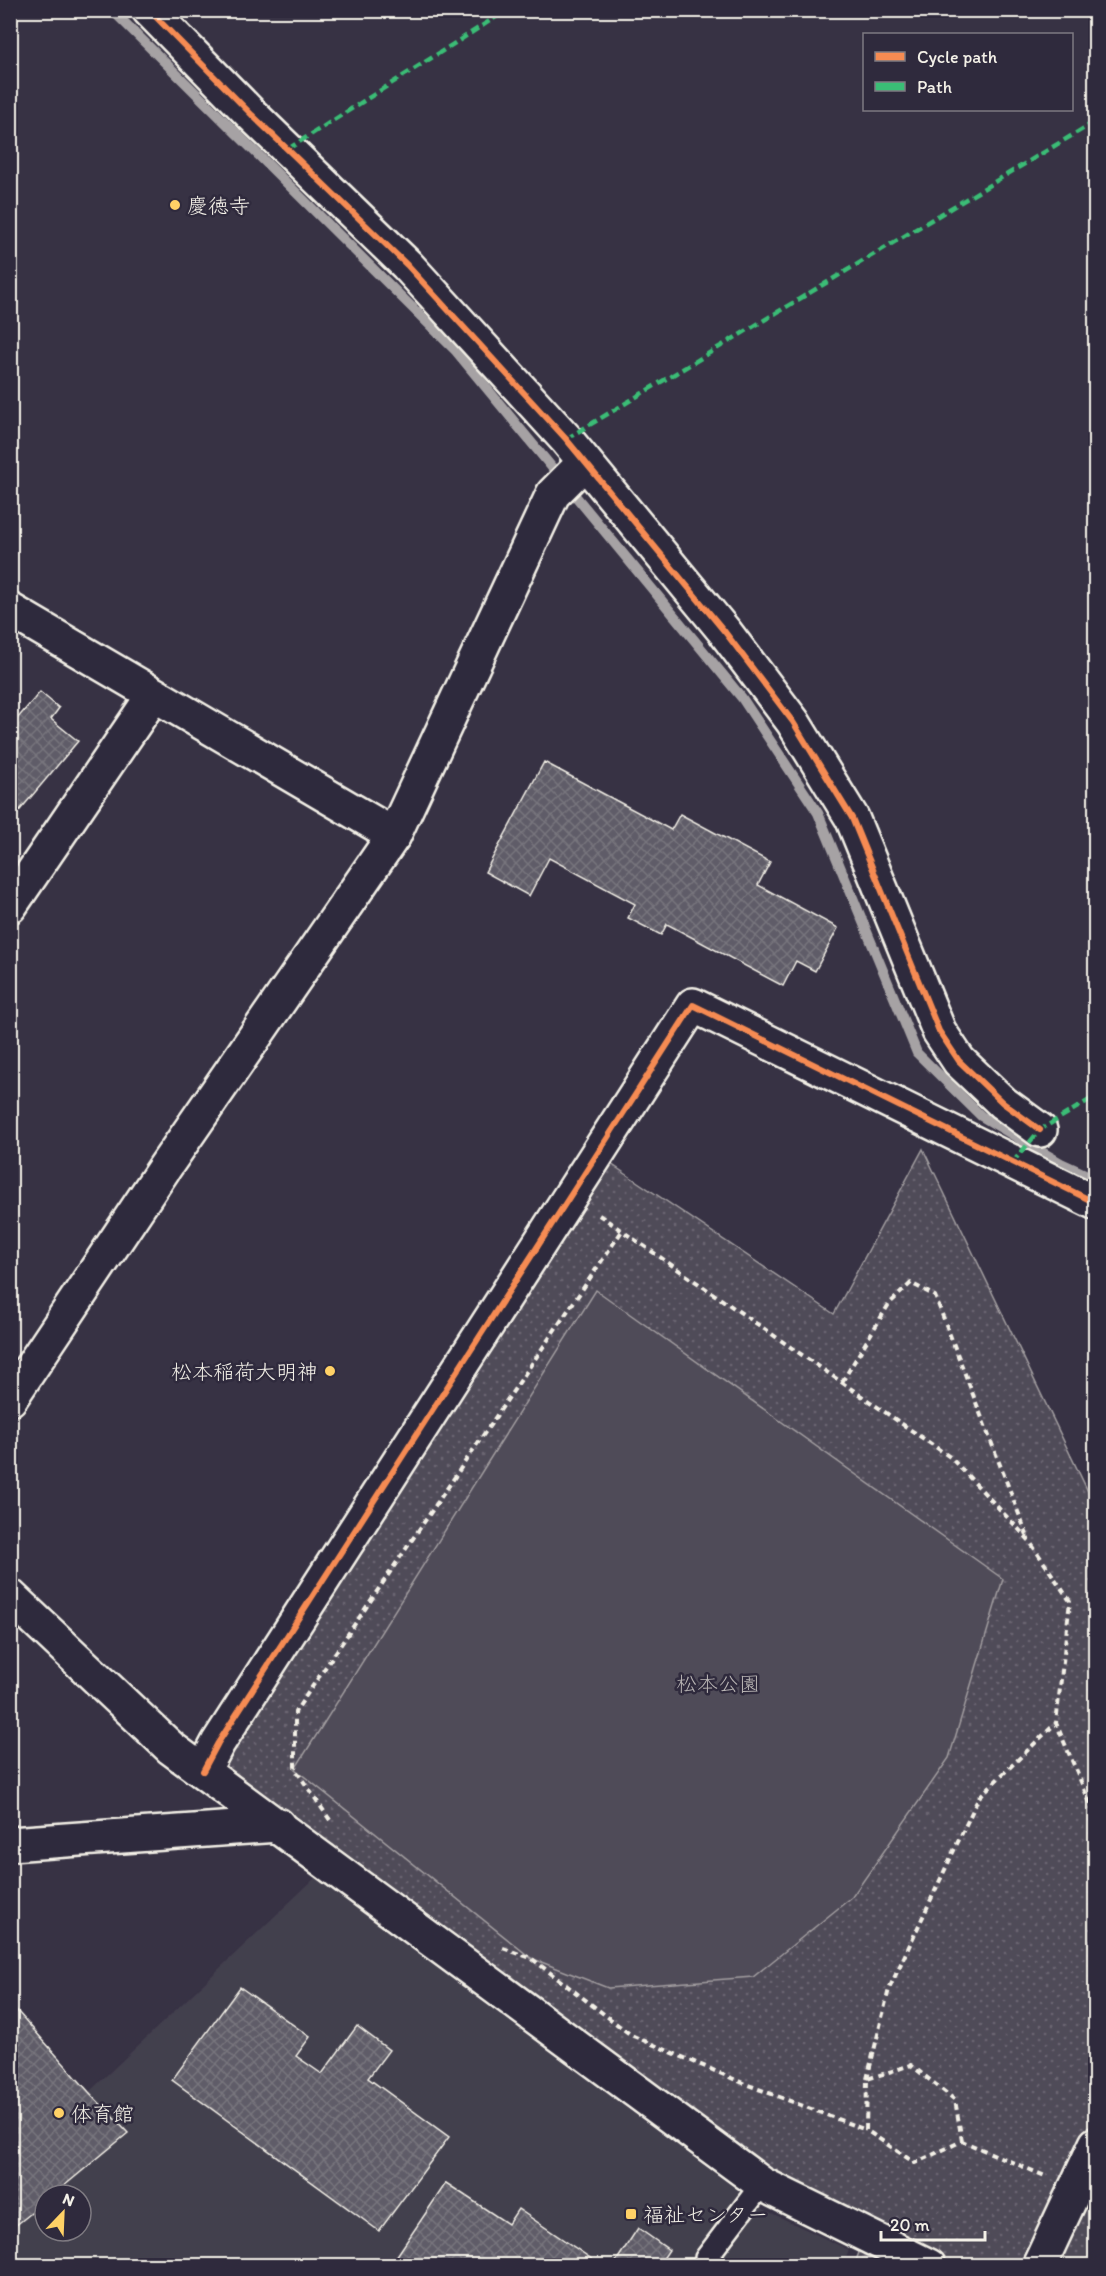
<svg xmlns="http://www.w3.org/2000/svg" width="1106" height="2276" font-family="Itim,'Klee One',sans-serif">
<defs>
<pattern id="forest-firs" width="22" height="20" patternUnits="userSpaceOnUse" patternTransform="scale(1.5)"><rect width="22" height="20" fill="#504b59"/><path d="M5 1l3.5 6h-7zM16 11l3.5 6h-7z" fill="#6a6571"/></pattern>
<pattern id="park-dots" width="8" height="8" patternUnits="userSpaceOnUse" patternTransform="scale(1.5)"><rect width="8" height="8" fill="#504b59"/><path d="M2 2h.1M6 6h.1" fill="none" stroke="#6a6571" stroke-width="1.8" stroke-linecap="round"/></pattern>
<pattern id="building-cross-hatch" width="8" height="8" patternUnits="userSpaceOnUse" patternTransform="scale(1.5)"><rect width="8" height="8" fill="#5f5c67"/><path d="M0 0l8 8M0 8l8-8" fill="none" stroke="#77747d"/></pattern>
</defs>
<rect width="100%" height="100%" fill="#373244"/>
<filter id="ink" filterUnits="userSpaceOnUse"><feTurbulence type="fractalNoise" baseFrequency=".0167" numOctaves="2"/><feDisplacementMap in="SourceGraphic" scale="12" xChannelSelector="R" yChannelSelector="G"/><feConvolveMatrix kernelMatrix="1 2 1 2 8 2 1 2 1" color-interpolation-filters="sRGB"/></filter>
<g filter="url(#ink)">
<path fill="#433f4e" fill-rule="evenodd" d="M315,1878L763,2209L849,2250L843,2266L26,2265L11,2251L10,2003L89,2092ZM45,2195H81V2231H45Z"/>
<polygon fill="url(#forest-firs)" stroke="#a29ea0" stroke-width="1.5" points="861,2247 952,2266 854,2266"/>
<polygon fill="url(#park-dots)" stroke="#a29ea0" stroke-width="1.5" points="923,1149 1095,1506 1095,2265 929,2265 762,2184 211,1777 605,1160 834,1314"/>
<polygon fill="#504b59" stroke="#a29ea0" stroke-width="1.5" points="596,1290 1003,1579 949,1758 852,1897 753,1977 608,1988 531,1958 295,1769"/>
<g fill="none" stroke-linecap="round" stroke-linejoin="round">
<polyline stroke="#a6a2a4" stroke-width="10" points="112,10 456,351 742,698 818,813 917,1053 981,1116 1061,1163 1096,1179"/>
</g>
<g fill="url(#building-cross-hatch)" stroke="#f4f1e8" stroke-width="1.5">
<polygon points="40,692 59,708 51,719 78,741 10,822 10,727"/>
<polygon points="544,762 671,830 680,814 770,862 758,885 838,928 815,971 796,961 783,986 667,924 661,935 628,918 635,904 549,858 529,896 485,872"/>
<polygon points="240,1987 310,2037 296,2056 322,2074 357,2026 389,2050 368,2078 449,2137 379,2231 172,2080"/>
<polygon points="10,2003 89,2092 128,2133 53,2195 45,2195 45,2202 10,2230"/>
<polygon points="446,2183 508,2224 518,2209 602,2266 390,2266"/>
<polygon points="638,2228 669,2250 658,2266 613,2266"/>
</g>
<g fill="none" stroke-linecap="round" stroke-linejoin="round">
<defs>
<polyline id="service" points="706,2258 762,2184"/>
<g id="minor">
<polyline points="149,10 252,115 407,265 566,439 725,632 793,722 852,818 939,1031 959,1061 1003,1103 1040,1130"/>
<polyline points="10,610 394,835"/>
<polyline points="10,906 153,696"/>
<polyline points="10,1399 165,1167 394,835 553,494 584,463"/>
<polyline points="10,1596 171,1748 762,2184 929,2266"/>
<polyline points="203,1771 218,1743 693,1005 1096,1203"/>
<polyline points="10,1844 278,1825"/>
<polyline points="1039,2266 1096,2144"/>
</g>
</defs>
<use href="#service" stroke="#f4f1e8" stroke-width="26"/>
<use href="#minor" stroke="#f4f1e8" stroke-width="38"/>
<g stroke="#f4f1e8" stroke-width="4" stroke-dasharray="6 4.5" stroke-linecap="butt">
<polyline points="599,1215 950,1457 1028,1539 1070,1601 1056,1723 1096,1817"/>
<polyline points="842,1382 889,1304 911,1283 935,1296 1027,1535"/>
<polyline points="330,1820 295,1769 295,1712 622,1231"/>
<polyline points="503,1948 531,1958 631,2035 743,2083 866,2130"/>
<polyline points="867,2079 889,1989 979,1797 1056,1723"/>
<polyline points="962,2141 955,2100 911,2065 867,2079 866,2130 915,2163 962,2141 1045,2176"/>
</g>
<use href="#service" stroke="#2f2a3d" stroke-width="21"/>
<use href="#minor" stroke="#2f2a3d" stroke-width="33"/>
<g stroke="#3abd76" stroke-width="4.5" stroke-dasharray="9 4.5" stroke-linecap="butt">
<polyline points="288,149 507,10"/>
<polyline points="566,439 1096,121"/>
<polyline points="1012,1163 1040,1130 1096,1096"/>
</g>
<defs>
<g id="cycleway">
<polyline points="149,10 252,115 407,265 566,439 725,632 793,722 852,818 939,1031 959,1061 1003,1103 1040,1130"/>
<polyline points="203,1771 218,1743 693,1005 1096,1203"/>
</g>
</defs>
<use href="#cycleway" stroke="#2f2a3d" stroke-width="10"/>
<use href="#cycleway" stroke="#f68b52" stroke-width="6"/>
</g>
</g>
<g fill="#ffd166" stroke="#2f2a3d" stroke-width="2">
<circle cx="175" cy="205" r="6"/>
<circle cx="330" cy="1371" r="6"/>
<circle cx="59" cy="2113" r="6"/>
<rect x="625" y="2208" width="12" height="12" rx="3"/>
</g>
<g text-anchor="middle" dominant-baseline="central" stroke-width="5" stroke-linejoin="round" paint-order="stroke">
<g font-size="21" fill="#f4f1e8" stroke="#2f2a3d" text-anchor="start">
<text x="187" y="205">慶徳寺</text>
<text x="318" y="1371" text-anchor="end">松本稲荷大明神</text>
<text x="71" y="2113">体育館</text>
<text x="643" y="2214">福祉センター</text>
</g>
<g font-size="21" fill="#bbb7b6" stroke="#2f2a3d">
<text x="718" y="1683">松本公園</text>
</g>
</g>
<rect width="1106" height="2276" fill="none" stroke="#2f2a3d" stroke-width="36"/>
<rect x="18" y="18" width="1070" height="2240" fill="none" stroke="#f4f1e8" stroke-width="2" filter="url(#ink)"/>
<rect x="863" y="33" width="210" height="78" fill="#2f2a3d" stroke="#7e7a81" stroke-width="1.5"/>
<rect x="875" y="52" width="30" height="9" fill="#f68b52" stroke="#7e7a81" stroke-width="1.5"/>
<text x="917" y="63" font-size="18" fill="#f4f1e8">Cycle path</text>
<rect x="875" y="82" width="30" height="9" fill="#3abd76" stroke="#7e7a81" stroke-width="1.5"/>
<text x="917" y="93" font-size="18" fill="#f4f1e8">Path</text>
<g transform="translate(63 2213) rotate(23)"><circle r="28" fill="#2f2a3d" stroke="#7e7a81" stroke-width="1.5"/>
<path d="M0-4.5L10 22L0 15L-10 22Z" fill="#ffd166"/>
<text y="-9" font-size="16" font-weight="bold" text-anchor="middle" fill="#f4f1e8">N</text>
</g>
<path d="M881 2231v9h104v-9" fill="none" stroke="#f4f1e8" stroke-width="3"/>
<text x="890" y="2231" font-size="18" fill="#f4f1e8" stroke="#2f2a3d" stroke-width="4.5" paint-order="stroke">20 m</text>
</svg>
